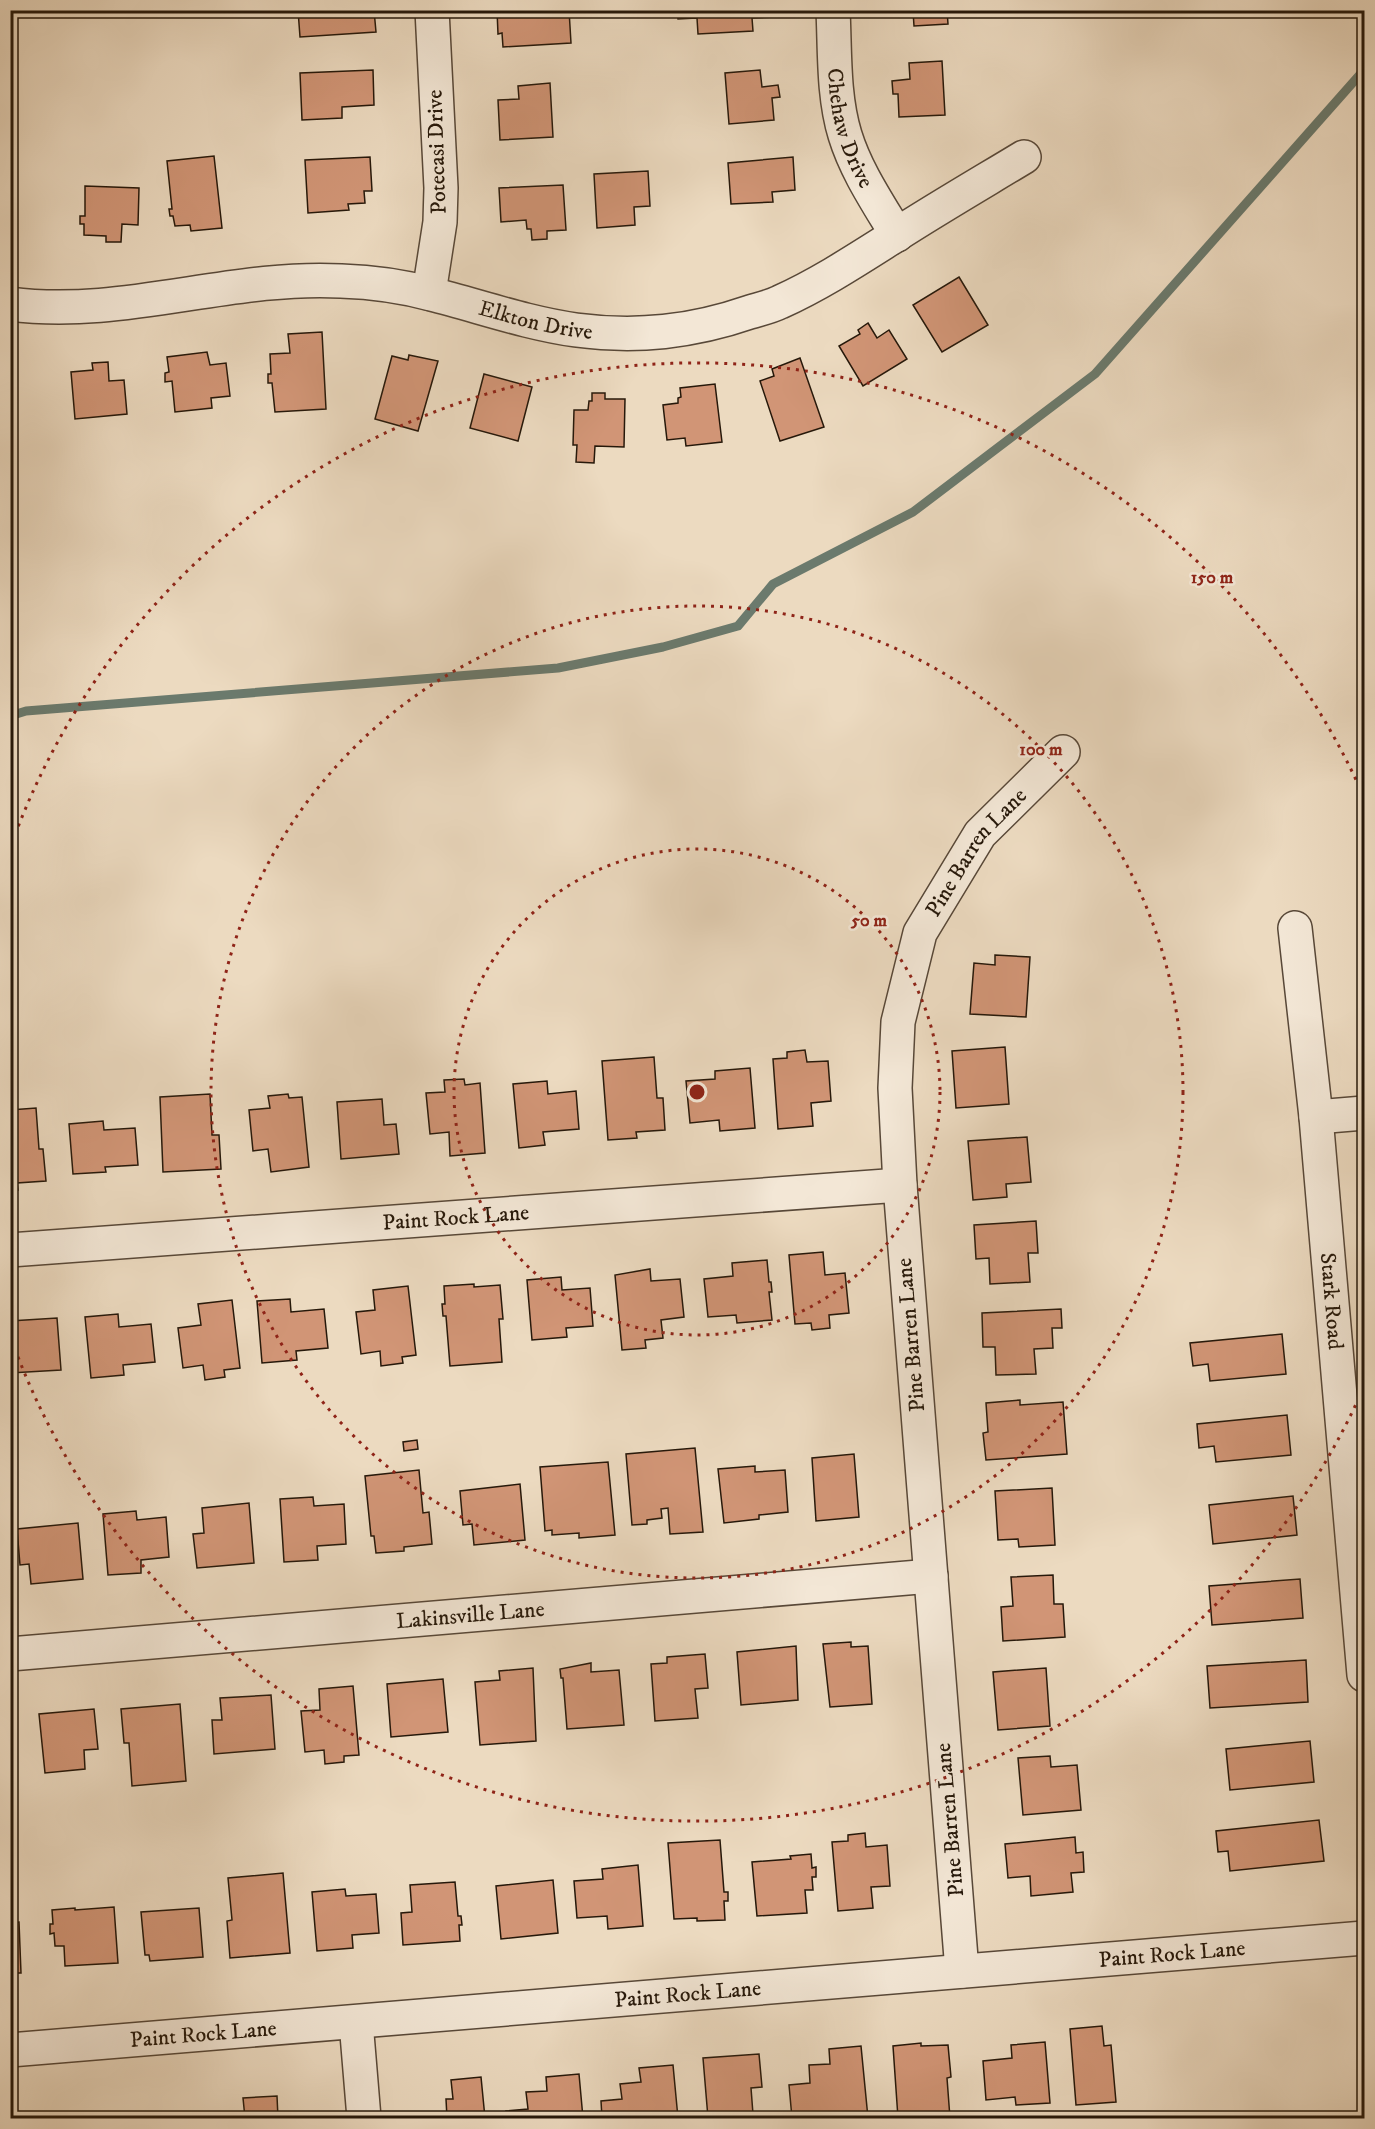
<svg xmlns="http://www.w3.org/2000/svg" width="1375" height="2129" font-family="'IM FELL DW Pica',serif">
<rect width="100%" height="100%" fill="#ecdac0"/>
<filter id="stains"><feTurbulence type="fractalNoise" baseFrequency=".00333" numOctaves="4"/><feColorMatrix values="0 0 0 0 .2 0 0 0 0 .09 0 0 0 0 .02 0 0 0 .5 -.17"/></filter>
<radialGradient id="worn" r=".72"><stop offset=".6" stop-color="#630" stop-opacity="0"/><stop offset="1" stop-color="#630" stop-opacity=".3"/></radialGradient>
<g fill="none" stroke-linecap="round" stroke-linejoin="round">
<polyline stroke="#6b7a6d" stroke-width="9" points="10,716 26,711 558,668 663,647 738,626 773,584 913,512 1095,374 1364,70"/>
</g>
<g fill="#d19576" stroke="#26180a" stroke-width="1.5">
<polygon points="298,10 374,10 376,32 300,37"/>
<polygon points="497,10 569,10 571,43 503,47 502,33 498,34"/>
<polygon points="677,10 776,10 776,17 752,18 753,31 698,34 697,18 678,19"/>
<polygon points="896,10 947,10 948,24 914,26 913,11"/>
<polygon points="942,61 945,115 899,117 898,94 893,94 892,81 910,79 909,63"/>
<polygon points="373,70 374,105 342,107 342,118 302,120 300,73"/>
<polygon points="760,70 762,87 778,85 780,97 772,98 774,120 729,124 725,73"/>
<polygon points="550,83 553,137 500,140 498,100 519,99 518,86"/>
<polygon points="10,135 15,136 12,171 10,170"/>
<polygon points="214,156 222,228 191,231 190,225 175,226 173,216 170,216 169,209 172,209 167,161"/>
<polygon points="370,157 372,191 364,191 365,203 348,204 349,210 308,213 305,160"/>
<polygon points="793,157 795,190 772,192 773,202 731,204 728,163"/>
<polygon points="648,171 650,206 634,207 635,225 597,228 594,174"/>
<polygon points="563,185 566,230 547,231 547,239 532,240 531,229 527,229 526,220 501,222 499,188"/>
<polygon points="85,186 139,188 138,225 122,224 121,242 106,242 106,236 84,235 84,224 80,224 80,216 85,216"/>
<polygon points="959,277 988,325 942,352 913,305"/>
<polygon points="868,323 877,338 889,330 907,359 863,386 839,346 860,334 858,330"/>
<polygon points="322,332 326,409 275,412 272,383 268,383 268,374 271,374 270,354 290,353 288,334"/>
<polygon points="207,352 210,365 226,363 230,396 211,398 212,408 175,412 172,381 165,382 165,373 169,372 167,357"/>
<polygon points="409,355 438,361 418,431 375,419 392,356 408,360"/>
<polygon points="800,358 824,427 780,441 760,381 774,376 772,369"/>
<polygon points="108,362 109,381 124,380 127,414 75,419 71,372 93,370 92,363"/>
<polygon points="484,374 532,387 518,441 470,428"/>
<polygon points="715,384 722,442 686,446 685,438 667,440 663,405 678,403 678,398 681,397 680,388"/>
<polygon points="592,393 605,393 605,399 625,399 624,447 595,446 594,463 576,462 577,445 573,445 574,410 588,410 589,401 592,401"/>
<polygon points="995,955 1030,957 1026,1017 970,1014 974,963 995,965"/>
<polygon points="1005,1047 1009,1104 956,1108 952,1051"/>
<polygon points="805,1050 807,1062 828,1061 831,1101 811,1103 813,1126 778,1129 773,1059 787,1058 787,1052"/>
<polygon points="654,1057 657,1098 663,1098 665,1130 636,1132 637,1138 608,1140 602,1061"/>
<polygon points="750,1068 755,1128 720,1131 719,1120 690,1123 686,1081 715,1079 715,1071"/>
<polygon points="464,1079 465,1085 480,1083 485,1153 450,1156 449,1132 430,1134 426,1093 445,1092 444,1080"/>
<polygon points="547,1081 548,1094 576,1091 579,1129 543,1132 545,1145 519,1148 513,1084"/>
<polygon points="210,1094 212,1135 219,1135 221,1169 163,1172 160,1097"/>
<polygon points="288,1094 289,1098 302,1097 309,1167 271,1172 268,1149 253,1151 249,1110 270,1108 268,1096"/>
<polygon points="382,1099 384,1125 396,1124 399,1154 341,1159 337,1102"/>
<polygon points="36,1108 39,1149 43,1149 46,1181 17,1183 18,1190 10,1190 10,1110"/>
<polygon points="103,1121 104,1130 135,1128 138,1165 105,1167 106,1172 73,1174 69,1124"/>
<polygon points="1027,1137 1031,1182 1006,1184 1007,1197 973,1200 968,1141"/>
<polygon points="1036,1221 1038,1253 1028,1253 1030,1282 990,1284 989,1258 976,1259 974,1225"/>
<polygon points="823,1252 825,1275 845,1273 849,1313 829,1315 830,1328 812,1330 811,1323 795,1324 789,1255"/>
<polygon points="767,1260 769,1282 771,1282 772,1292 769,1292 772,1320 737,1323 736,1315 708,1317 704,1279 733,1276 732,1263"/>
<polygon points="650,1269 651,1281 680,1279 684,1317 661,1320 663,1338 645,1340 646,1348 622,1350 615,1275"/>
<polygon points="561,1277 562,1290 590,1288 593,1326 566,1328 567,1337 532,1340 527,1280"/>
<polygon points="474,1284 474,1287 500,1285 503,1319 499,1319 502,1362 450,1366 446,1316 443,1316 442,1304 445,1304 444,1286"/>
<polygon points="408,1286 416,1355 402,1357 403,1363 381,1366 380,1351 361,1354 356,1312 375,1310 373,1290"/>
<polygon points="290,1299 291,1312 324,1309 328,1348 296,1351 297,1360 262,1363 257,1301"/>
<polygon points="232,1300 240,1368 224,1370 225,1377 205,1380 203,1365 183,1368 178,1328 201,1325 198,1304"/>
<polygon points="1061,1309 1062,1328 1052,1328 1053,1348 1034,1349 1036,1374 996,1375 995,1347 983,1347 982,1313"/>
<polygon points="118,1314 119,1327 151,1324 155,1362 123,1365 124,1375 91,1378 85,1317"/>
<polygon points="57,1318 61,1370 10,1373 10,1321"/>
<polygon points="1282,1334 1286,1374 1210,1381 1208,1364 1193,1366 1190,1343"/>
<polygon points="1020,1400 1020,1405 1063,1402 1067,1454 986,1460 983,1433 988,1432 986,1403"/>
<polygon points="1287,1415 1291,1455 1216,1462 1214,1446 1199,1448 1197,1424"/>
<polygon points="417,1440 418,1449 404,1451 403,1442"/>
<polygon points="695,1448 703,1532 670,1534 668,1508 661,1509 662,1518 647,1520 647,1524 632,1525 626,1454"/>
<polygon points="854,1454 859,1517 816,1521 812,1458"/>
<polygon points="608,1462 615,1535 579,1538 579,1533 552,1535 552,1530 545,1531 540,1467"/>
<polygon points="755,1466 755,1472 785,1470 788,1512 759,1515 759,1519 724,1523 718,1469"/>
<polygon points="419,1470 423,1513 429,1512 432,1544 404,1547 404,1551 376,1553 374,1536 371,1536 365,1476"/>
<polygon points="520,1484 525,1540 474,1545 472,1524 463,1525 460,1491"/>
<polygon points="1052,1488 1055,1545 1019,1547 1018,1539 998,1540 995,1491"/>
<polygon points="1293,1496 1297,1535 1213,1544 1209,1505"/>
<polygon points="313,1497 314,1506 344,1504 346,1544 317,1546 318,1560 284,1562 280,1499"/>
<polygon points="249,1503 254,1563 197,1568 193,1534 204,1533 202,1508"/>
<polygon points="136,1511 137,1520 166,1517 169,1557 141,1560 141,1573 108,1575 103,1514"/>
<polygon points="78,1523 83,1579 31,1584 29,1564 20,1565 17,1529"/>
<polygon points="1053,1575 1054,1604 1063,1604 1065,1637 1003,1641 1001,1607 1013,1606 1011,1577"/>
<polygon points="1300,1579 1303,1618 1212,1625 1209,1586"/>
<polygon points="851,1642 851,1647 868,1646 872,1704 830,1707 823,1644"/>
<polygon points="796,1646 798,1700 741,1705 737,1652"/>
<polygon points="705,1654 708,1688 695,1689 698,1718 655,1721 651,1664 667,1663 667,1657"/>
<polygon points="1306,1660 1308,1702 1210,1708 1207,1666"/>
<polygon points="591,1663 591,1672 619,1670 624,1725 567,1729 563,1678 561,1678 560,1669"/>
<polygon points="533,1668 536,1741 480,1745 475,1682 500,1680 499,1671"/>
<polygon points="1046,1668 1050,1726 998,1730 993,1672"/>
<polygon points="443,1679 448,1732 391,1737 387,1684"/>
<polygon points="353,1686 359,1755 344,1756 344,1762 325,1764 324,1750 305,1752 301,1711 320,1710 319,1689"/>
<polygon points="271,1695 275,1749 214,1754 212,1720 222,1720 220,1698"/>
<polygon points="180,1704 186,1781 132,1786 129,1743 124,1743 121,1709"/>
<polygon points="94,1709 98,1749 84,1750 85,1769 45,1773 39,1714"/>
<polygon points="1310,1741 1314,1782 1230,1790 1226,1749"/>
<polygon points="1050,1756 1051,1767 1077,1765 1081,1810 1023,1815 1018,1758"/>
<polygon points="1319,1820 1324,1861 1230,1871 1228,1851 1218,1852 1216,1831"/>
<polygon points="865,1833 866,1847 887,1845 890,1886 871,1887 873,1908 838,1911 832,1842 848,1841 848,1835"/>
<polygon points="1075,1837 1076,1853 1083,1852 1084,1872 1071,1873 1073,1892 1031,1896 1030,1876 1008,1878 1005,1844"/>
<polygon points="720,1840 724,1892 728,1892 728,1901 724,1901 725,1920 697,1921 697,1918 674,1919 668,1843"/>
<polygon points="811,1854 812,1868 816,1867 816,1877 812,1877 813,1890 805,1890 807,1913 757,1916 752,1862 791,1859 790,1856"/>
<polygon points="638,1865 643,1926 608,1929 607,1916 577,1918 574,1881 603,1879 602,1869"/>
<polygon points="283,1873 290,1953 230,1958 227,1921 232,1920 228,1878"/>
<polygon points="553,1880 558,1933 501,1939 496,1886"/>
<polygon points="455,1882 458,1916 461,1916 462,1925 459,1925 460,1941 403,1945 401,1913 412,1912 410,1885"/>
<polygon points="345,1889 346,1896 376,1894 379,1933 352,1935 353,1948 317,1951 312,1892"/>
<polygon points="114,1907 118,1963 65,1966 64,1946 55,1946 54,1933 50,1934 50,1924 53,1924 52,1910 75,1908 75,1910"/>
<polygon points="199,1908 203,1957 150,1961 149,1955 145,1955 141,1912"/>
<polygon points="19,1922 21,1973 10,1973 10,1923"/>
<polygon points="1102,2026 1104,2046 1111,2045 1116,2102 1076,2105 1070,2029"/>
<polygon points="1045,2042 1050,2103 1016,2105 1015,2097 986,2100 983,2061 1012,2058 1011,2045"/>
<polygon points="921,2043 921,2046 948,2045 951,2077 947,2078 950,2118 898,2118 893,2046"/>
<polygon points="861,2046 868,2118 792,2118 789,2085 810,2083 809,2065 830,2064 829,2049"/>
<polygon points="759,2054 762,2087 751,2088 753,2114 708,2118 703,2058"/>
<polygon points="673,2065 678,2118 602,2118 601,2101 622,2099 620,2084 641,2082 639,2068"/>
<polygon points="579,2074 583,2118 507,2118 506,2111 528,2109 526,2092 547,2091 546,2077"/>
<polygon points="481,2077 485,2118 447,2118 446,2099 453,2099 451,2080"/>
<polygon points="277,2096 278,2118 298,2117 298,2118 245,2118 243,2098"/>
<polygon points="198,2112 199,2118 159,2118 159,2116"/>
</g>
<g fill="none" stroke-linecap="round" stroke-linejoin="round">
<defs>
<g id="minor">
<path id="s1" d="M833,10C835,52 833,96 845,135C856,171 878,203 897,235"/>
<polyline points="429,293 440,222 441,188 432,10"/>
<path id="s2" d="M10,304C121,319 230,275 341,281C371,282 402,286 431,294C479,306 526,323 576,330C637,338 692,332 750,312C760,309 770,307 780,302C820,284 858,259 896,235C938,208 981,183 1024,157"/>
<path id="s3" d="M1295,928L1316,1117L1364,1675"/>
<polyline points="1316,1117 1364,1113"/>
<path id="s4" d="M10,1250L900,1185"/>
<path id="s5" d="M10,1654L931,1576"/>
<path id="s6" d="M962,1971L900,1185L895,1088L898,1022L920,933L980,834L1063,752"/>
<polyline points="356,2022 364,2118"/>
<path id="s7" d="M10,2050L1364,1938"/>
</g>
</defs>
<use href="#minor" stroke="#584838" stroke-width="36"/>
<use href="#minor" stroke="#f3e7d6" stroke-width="33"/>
</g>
<g fill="none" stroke="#8f2418" stroke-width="3" stroke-dasharray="3 6">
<circle cx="697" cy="1092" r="243"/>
<circle cx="697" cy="1092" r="486"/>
<path d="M1363 1389A729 729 0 0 1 12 1341M12 843A729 729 0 0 1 1363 795"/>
</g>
<g text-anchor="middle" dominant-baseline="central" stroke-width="5" stroke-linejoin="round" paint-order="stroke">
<g font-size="22" fill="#26180a" stroke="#f3e7d6">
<text stroke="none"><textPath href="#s1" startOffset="120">Chehaw Drive</textPath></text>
<text transform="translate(437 152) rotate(-92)">Potecasi Drive</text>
<text stroke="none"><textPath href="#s2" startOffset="532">Elkton Drive</textPath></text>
<text stroke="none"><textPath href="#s6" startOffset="1142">Pine Barren Lane</textPath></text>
<text stroke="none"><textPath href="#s4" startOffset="447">Paint Rock Lane</textPath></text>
<text stroke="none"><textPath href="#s3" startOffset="375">Stark Road</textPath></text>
<text transform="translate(911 1335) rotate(-95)">Pine Barren Lane</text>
<text stroke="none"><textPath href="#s5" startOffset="462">Lakinsville Lane</textPath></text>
<text transform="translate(950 1820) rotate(-95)">Pine Barren Lane</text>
<text stroke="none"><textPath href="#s7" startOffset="1166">Paint Rock Lane</textPath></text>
<text stroke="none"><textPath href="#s7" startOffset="680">Paint Rock Lane</textPath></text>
<text stroke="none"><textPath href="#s7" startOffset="194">Paint Rock Lane</textPath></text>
</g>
</g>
<circle cx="697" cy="1092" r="9" fill="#8f2418" stroke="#f3e7d6" stroke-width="3"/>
<g font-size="18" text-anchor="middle" font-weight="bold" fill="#8f2418" stroke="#f3e7d6" stroke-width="5" stroke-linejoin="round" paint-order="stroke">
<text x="1212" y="583">150 m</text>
<text x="1041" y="755">100 m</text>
<text x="869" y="926">50 m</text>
</g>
<rect width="1375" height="2129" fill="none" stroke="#ecdac0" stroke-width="36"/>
<rect x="12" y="12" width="1351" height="2105" fill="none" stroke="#26180a" stroke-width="3"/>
<rect x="18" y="18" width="1339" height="2093" fill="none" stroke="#26180a" stroke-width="1.5"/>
<rect width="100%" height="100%" filter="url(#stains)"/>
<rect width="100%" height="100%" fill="url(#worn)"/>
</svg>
